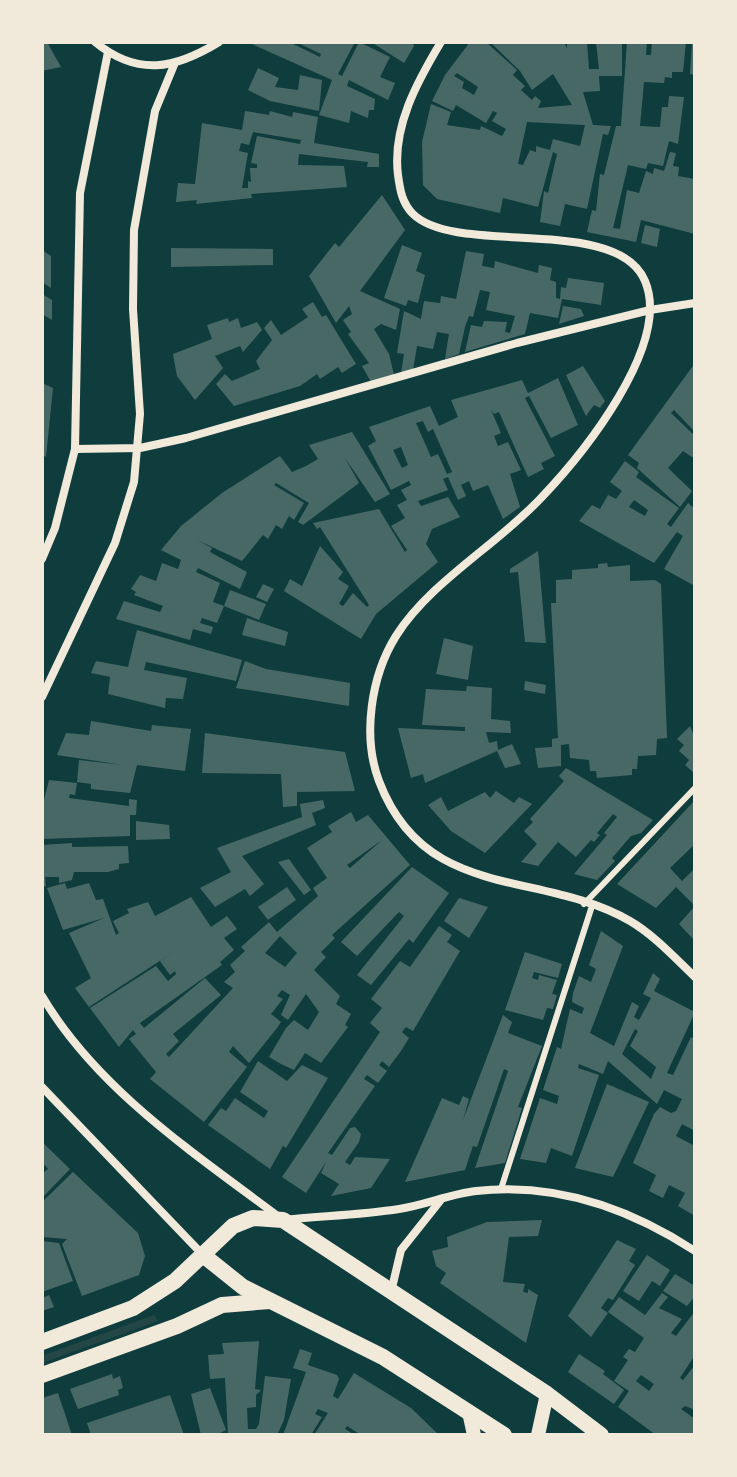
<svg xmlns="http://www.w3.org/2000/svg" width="737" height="1477" font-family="'Open Sans',sans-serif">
<rect width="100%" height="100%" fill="#0f3d3e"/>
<polygon fill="#244646" points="154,1315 158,1321 42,1363 42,1356"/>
<g fill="#486865" fill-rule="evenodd">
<polygon points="42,42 47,42 61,67 42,71"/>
<polygon points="255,42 289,42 320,57 321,54 296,42 355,42 338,74 342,76 359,42 390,57 380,77 395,83 388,100 349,80 347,86 375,99 374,110 369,110 368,118 351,111 349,123 319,115 332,80 252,44"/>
<polygon points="371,42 412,42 414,46 404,63"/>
<path d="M470,42H486L517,70L513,75L525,86L521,90L532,100L535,96L541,101L538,108L572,105L553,74L532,90L520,71L490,42H564L567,49V42H587L589,69H599L596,42H622V76H599L600,91L583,92L593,125L611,126L608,135L603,134L587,209L565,204L560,226L540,222L544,191L548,193L557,154L553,152L538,207L503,198L500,213L437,199L423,185L422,142L431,104L451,112L447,125L480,130L481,126L502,136L506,129L492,121L497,113L493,111L486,123L456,105L453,111L432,101L445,75ZM457,73L478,87L474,95L462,88L464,82L454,76ZM527,122L584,125H585L580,146L553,139L550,150L536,146V152L530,150L523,165L518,164Z"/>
<polygon points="627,42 647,42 646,55 651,55 652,42 686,42 683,72 672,72 672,78 665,77 664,83 644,82 640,126 660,127 662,107 668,107 669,96 684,97 678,144 669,141 663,166 648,163 646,169 628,165 613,228 620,229 627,190 639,193 646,171 653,174 654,168 664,171 670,152 676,153 673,166 679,167 678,176 695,179 695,234 641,220 636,242 587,232 592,210 596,211 600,174 604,175 616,126 621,126"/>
<polygon points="692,42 695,42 695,75 690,74"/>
<polygon points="258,68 279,78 275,87 298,90 300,75 322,80 319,111 270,101 248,90"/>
<path d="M245,111L269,115L270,111L292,117L293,112L318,117L314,143L379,154V167H367L368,162L299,154L298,165L344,166L347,187L251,194L252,198L196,204L197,200L176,202L178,183L195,184L202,123L242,130ZM253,132L301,140L300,144L257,136L251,163L257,164V168H250L251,182L248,181V188H242L248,153L239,151L241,143L249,145Z"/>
<polygon points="382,195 405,230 360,291 400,309 396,330 381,324 374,329 389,354 394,375 371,382 362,366 369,363 348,334 351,332 343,320 352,314 349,306 336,323 309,276 335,243 339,247"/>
<polygon points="645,225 660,229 657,247 641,243"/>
<polygon points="402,245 422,253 416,271 425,275 418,303 408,300 406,306 384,298"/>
<polygon points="171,248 273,249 273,265 171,267"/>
<polygon points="42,250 51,256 51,288 42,282"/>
<polygon points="466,251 484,254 482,266 494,268 495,261 538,273 539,265 552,268 550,280 556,282 556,298 560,299 561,287 566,288 568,278 604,283 601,305 562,299 558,318 530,313 525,334 465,352 471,325 482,327 484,321 507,322 505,332 510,333 515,316 486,310 490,292 480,290 473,317 469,316 465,327 459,354 445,359 449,334 437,332 433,349 417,346 413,370 401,373 404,354 397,353 404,311 421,319 424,301 440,303 441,296 456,299"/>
<polygon points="42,294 52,300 52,320 42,314"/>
<polygon points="313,302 322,317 326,315 356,364 342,373 338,367 320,379 317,374 300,386 234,406 216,384 225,374 232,381 260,369 256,361 272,340 264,328 271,320 281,335 308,317 302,309"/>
<polygon points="563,306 581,309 584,316 559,324"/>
<polygon points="228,318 229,322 238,318 241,328 257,322 262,330 243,352 240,346 215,356 223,368 195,400 177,376 173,354 212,339 207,325"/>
<polygon points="695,363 695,432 674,410 671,413 695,436 695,459 683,451 668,468 692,491 680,507 637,468 639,463 628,455"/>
<polygon points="583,366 605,401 600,408 594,405 586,416 566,375"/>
<path d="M558,378L578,425L551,438L529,396L525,398L555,456L541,463L544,469L528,477L499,412L494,414L491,410L501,433L494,436L498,446L508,442L521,470L510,474L520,507L503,519L488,485L473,491L469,481L461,485L466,496L458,500L448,477L443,479L448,490L418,501L421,506L448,497L460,517L432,529L426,544L438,562L376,614L361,639L284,591L290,579L302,586L320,546L343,572L338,579L349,586L339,604L343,606L353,593L367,607L369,605L320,527L317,529L313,523L379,509L405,552L407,550L391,526L405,518L397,505L407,500L401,490L411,485L409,481L391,490L368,446L376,441L369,427L430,406L439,426L458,417L451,400L522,380L528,393ZM423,421L428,432L433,429L452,472L447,474L438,454L431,457L416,423ZM401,447L408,465L402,468L393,450Z"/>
<polygon points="42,383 53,388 46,457 42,454"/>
<polygon points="352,432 390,494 375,502 345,458 359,483 303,525 298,522 309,503 276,483 274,485 304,503 294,520 289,516 282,529 276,525 268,539 263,535 242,561 197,540 212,548 210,552 247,572 240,589 198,568 196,572 220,583 213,602 224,606 217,623 202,618 200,623 213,627 211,634 193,629 190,640 116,619 124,601 160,612 163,606 134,595 136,592 131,589 140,575 156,581 162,563 178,569 181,560 161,550 181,526 222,493 280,456 292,472 306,466 318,459 309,445"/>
<path d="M625,461L639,472L636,477L679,508L667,524L671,527L688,503L695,509V586L664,569L683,536L677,532L654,563L579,521L592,505L600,509L608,495L616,499L622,491L610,482ZM634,500L648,510L645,516L629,507Z"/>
<polygon points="538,551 546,643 525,642 518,572 510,573 510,569"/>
<polygon points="607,563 608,567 630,565 630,581 655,580 661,584 667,738 657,739 656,755 638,756 637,769 632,769 632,775 597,778 596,771 590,771 589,760 570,758 569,744 561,745 561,766 538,768 535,748 552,747 552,739 558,738 551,603 556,603 556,580 572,579 572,570 598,568 598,564"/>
<polygon points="263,584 274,589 267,602 256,597"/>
<polygon points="230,590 266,604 259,620 224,606"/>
<polygon points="247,618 288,632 285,646 242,635"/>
<polygon points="137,630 242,660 236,681 146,662 144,670 187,678 183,699 166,698 165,708 108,694 110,677 91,673 96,661 128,667"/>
<polygon points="444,638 473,646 468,680 436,674"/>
<polygon points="245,661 266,669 350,683 349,706 236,688"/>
<polygon points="525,681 546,685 545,694 524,690"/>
<polygon points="467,686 492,688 491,719 510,721 511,733 486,732 489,743 497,741 498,750 512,744 521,764 505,768 497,751 425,783 423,774 411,778 398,728 465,731 465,727 422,725 426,689 466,691"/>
<polygon points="91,721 151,731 152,725 191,729 185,771 137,765 130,793 91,789 91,784 77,782 79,760 123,765 57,755 66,733 89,735"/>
<polygon points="690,726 695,738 695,774 685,765 689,760 679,751 684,745 677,739"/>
<polygon points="205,733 345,752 355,791 297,792 297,806 283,807 281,774 202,773"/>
<polygon points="566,768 653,820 641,833 631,836 612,858 615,861 597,880 574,874 607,835 604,833 617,817 613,814 597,833 600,835 594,842 591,840 576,857 558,842 538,866 521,862 537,844 524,831 533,822 530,819 564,781 559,776"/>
<polygon points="49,780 77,783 75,795 70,794 69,798 129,806 129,799 137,800 136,815 130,815 130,836 42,839 42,808"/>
<polygon points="496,791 514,803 519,797 532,804 485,853 451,831 428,805 441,797 448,811 485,792 490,798"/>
<polygon points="323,800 325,808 312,813 316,825 242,856 264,884 250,896 245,889 215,907 200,888 231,872 217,848 302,817 300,804"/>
<polygon points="695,800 695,844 670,868 682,881 695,868 695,941 679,924 695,906 676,887 656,908 617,884"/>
<path d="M351,812L356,822L368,815L410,865L332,935L335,938L321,952L326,957L314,970L340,996L336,1004L351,1014L345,1025L348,1027L321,1063L305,1053L294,1070L281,1064L269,1057L286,1028L294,1020L308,1030L319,1012L306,994L288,1020L281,1015L290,995L282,990L277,996L283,999L271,1014L281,1022L277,1028L249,1063L233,1046L229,1052L247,1067L204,1122L150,1079L156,1072L129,1039L136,1034L133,1030L119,1047L90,1008L156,966L168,981L176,974L175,971L170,975L160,961L175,951L89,1007L75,988L91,978L69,933L104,918L63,930L47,888L65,883L67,889L89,883L96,900L103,899L116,935L119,933L113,921L129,913L127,909L148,902L155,916L191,897L211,927L227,916L237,929L224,938L234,950L220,962L222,965L140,1023L144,1028L205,978L221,995L173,1034L179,1041L166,1054L169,1057L233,988L224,982L235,972L230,965L245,951L241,947L269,922L277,932L318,896L313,888L327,878L307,848L332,832L328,826ZM382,840L350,868L347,865ZM280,936L297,953L285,967L265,953Z"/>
<polygon points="136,821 169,825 170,839 136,840"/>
<polygon points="72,843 72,847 128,846 129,863 119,864 119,869 108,872 74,872 72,880 59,883 59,877 45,877 46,886 42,887 42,845"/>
<polygon points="289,859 311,890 304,895 278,862"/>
<polygon points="412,867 449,893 413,943 409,939 371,985 357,975 404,916 399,912 357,956 341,942"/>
<polygon points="287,887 296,900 268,920 258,907"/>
<polygon points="459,898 488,907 469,938 444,921"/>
<polygon points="439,926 452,935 447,942 460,951 413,1031 406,1027 402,1032 409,1038 401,1051 389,1067 382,1061 379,1065 387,1071 378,1083 367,1075 364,1079 375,1086 328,1153 332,1155 350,1128 355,1127 361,1134 359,1142 345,1162 350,1165 355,1157 390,1159 371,1188 331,1196 339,1184 321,1173 326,1162 306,1193 282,1177 380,1032 370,1023 382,1008 371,999 400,961 410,967"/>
<path d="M601,931L623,946L590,1033L614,1046L632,1002L639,1006L634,1017L639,1020L651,998L643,994L653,973L660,979L654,991L695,1012L667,1073L673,1075L691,1037L695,1039V1131L682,1124L676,1136L695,1146V1216L678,1206L685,1193L669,1185L663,1198L649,1191L656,1175L633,1163L654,1114L660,1107L671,1113L676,1111L682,1099L664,1090L657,1104L608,1061L603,1074L579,1064L578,1068L599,1075L572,1156L551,1148L546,1163L520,1159L540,1098L557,1104L559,1096L543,1090L557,1047L561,1049L570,1009L582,1014L584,1008L572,1002L573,993L579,976L591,982L596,969L589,965ZM635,1029L638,1031L630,1046L656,1067L651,1079L622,1054Z"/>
<polygon points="525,952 562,964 558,978 534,972 532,978 538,980 539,975 557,980 552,994 557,995 553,1009 547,1008 543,1020 505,1010"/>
<polygon points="503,1015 512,1022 508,1033 542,1046 518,1107 522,1108 505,1163 475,1168 508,1071 504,1069 477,1147 473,1146 465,1170 405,1182 442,1098 459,1105 463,1096 469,1099 463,1120"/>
<polygon points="258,1061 287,1081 302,1065 328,1078 286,1148 283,1146 270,1169 208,1125 221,1108 226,1111 235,1098 264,1118 268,1111 240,1092"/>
<polygon points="607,1084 649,1102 613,1177 575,1168"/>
<polygon points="42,1142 70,1169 42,1198 42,1174 48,1169 45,1165 42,1168"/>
<polygon points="73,1172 138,1233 145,1256 139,1275 82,1296 62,1244 67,1239 42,1237 42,1202"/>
<polygon points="542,1220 538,1236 509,1237 503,1282 525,1284 523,1292 528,1293 528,1289 538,1295 526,1343 440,1283 446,1273 436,1266 432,1251 448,1247 447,1237 487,1222"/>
<polygon points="617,1240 636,1249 629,1261 635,1265 613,1300 608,1298 601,1308 608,1313 591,1337 568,1316"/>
<polygon points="42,1241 59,1243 73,1281 42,1292"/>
<polygon points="647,1255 670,1270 660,1286 652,1281 639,1301 623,1291"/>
<polygon points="675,1274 695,1286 695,1296 687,1306 663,1291"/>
<path d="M662,1293L668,1297L659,1308L682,1319L671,1333L676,1336L695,1311V1355L680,1378L683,1380L695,1365V1410L685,1406L681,1409L695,1419V1435H656L618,1407L629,1391L614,1381L628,1360L623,1357L629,1349L635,1352L644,1338L608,1312L619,1297L645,1315ZM641,1375L654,1384L649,1391L636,1381Z"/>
<polygon points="49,1295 54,1307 42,1311 42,1298"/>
<polygon points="259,1341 255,1389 261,1390 256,1395 256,1407 247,1408 248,1429 256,1429 259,1424 265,1376 291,1379 284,1420 277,1435 228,1435 225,1378 210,1379 208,1355 224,1354 222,1343"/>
<polygon points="300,1349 312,1353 308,1365 337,1375 339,1379 333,1396 338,1399 354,1373 411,1408 439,1435 361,1435 347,1426 345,1429 355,1435 314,1435 328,1413 318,1409 315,1414 322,1417 311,1435 283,1435 306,1372 293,1368"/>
<polygon points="579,1354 605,1371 603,1374 624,1390 614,1404 568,1372"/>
<polygon points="112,1374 113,1379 120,1376 123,1388 118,1390 119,1395 78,1409 70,1389"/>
<polygon points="210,1388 226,1430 216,1435 201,1435 191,1394"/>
<polygon points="58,1393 72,1435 42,1435 42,1398"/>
<polygon points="170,1395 184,1435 91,1435 87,1423"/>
</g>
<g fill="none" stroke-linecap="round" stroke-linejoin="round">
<g stroke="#f1e9da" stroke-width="6">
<polyline points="584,904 695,788"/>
<polyline points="501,1189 592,906"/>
</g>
<g stroke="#f1e9da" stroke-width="8">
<path d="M95,42C138,77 175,69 219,42"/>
<path d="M441,42C417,82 392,127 398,175C400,190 402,203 413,214C457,257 617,214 645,281C672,345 582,455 541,498C497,545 430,582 396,636C371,676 362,736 379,781C425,903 541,869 630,921C654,935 675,958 695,977"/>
<polyline points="75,449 140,448 186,438 517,343 650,310 695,303"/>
<polyline points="42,559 55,528 75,449 80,193 108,52"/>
<polyline points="42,697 115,543 134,482 140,414 133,309 134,230 155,111 174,65"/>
<path d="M42,996C98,1091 197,1155 283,1220C321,1216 361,1215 399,1209C425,1205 450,1194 476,1191C556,1182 629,1208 695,1251"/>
<polyline points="42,1087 203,1255"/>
<polyline points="391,1292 401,1250 440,1201"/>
</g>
<g stroke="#f1e9da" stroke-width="14">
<polyline points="469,1412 474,1435"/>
<polyline points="538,1435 547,1394"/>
</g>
<g stroke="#f1e9da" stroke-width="16">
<polyline points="203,1255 243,1287 383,1357 504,1435"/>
<polyline points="42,1342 133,1308 175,1281 233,1226 253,1218 283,1220 547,1394 601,1435"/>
<polyline points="42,1375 177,1326 222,1305 270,1301"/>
</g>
</g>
<rect width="737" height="1477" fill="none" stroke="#f1e9da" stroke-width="88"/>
</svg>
